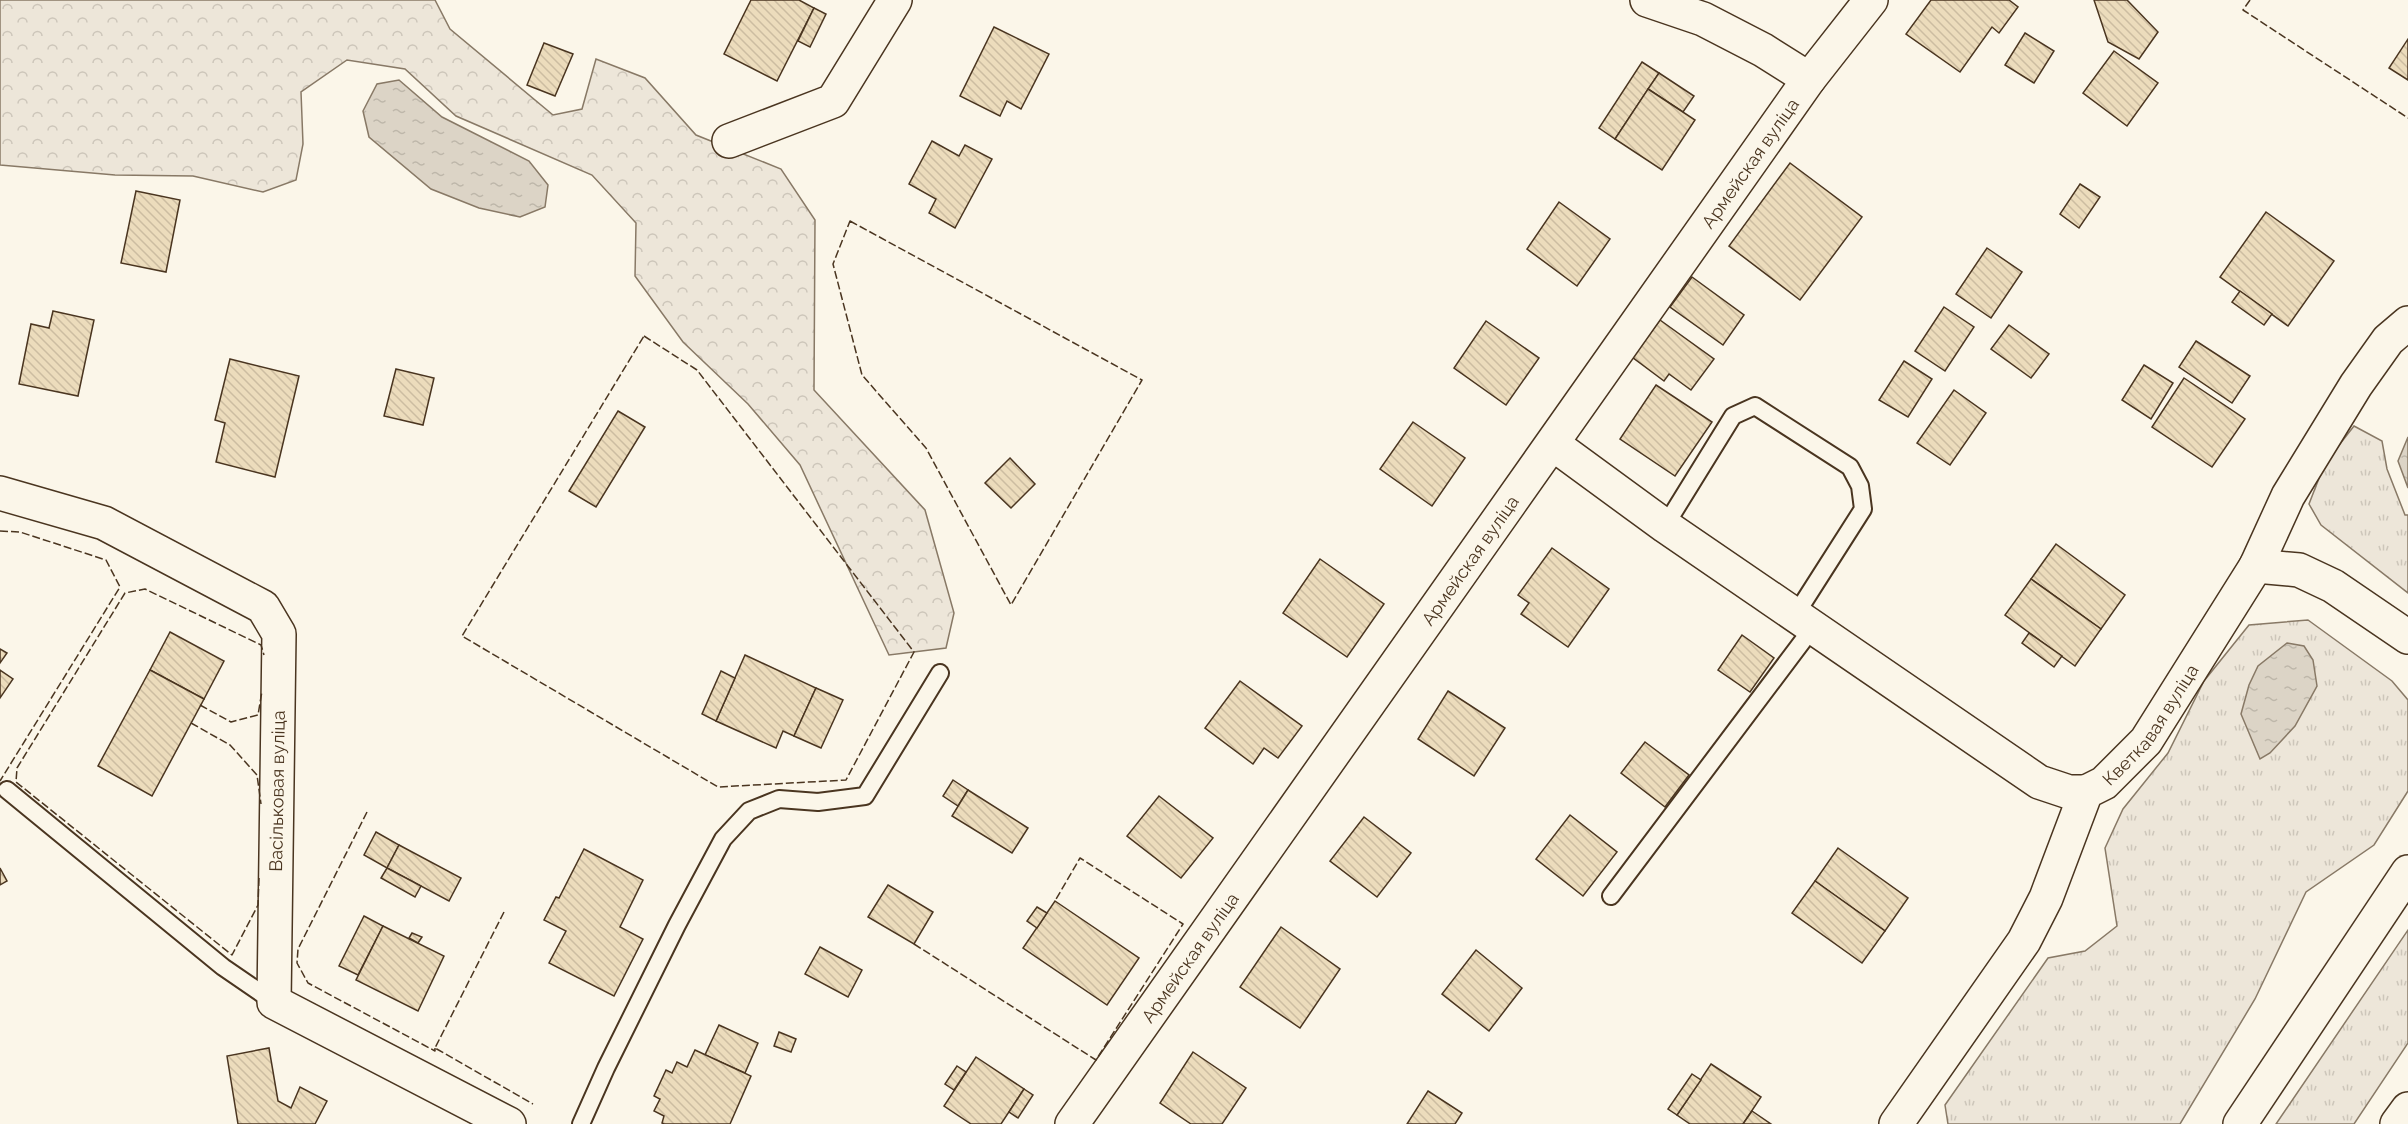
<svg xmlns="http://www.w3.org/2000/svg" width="2408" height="1124" font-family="Raleway,sans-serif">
<defs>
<pattern id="grass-tufts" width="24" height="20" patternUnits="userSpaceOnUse" patternTransform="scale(1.5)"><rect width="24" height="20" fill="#ede6d9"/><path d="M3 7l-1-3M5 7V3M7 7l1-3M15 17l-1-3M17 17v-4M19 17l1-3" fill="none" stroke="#cdc6ba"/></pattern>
<pattern id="forest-crowns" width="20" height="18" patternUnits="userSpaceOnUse" patternTransform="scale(1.5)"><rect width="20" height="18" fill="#ede6d9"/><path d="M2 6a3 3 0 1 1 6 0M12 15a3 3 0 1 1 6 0" fill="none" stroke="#cdc6ba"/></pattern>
<pattern id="water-ripples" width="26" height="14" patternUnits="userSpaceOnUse" patternTransform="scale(1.5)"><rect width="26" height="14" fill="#dcd4c6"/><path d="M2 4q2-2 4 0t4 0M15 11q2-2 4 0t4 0" fill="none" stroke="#beb7aa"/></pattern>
<pattern id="building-back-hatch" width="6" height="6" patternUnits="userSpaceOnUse" patternTransform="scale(1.5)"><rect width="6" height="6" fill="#ecdcbc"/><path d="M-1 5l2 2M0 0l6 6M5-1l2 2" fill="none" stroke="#ccbda1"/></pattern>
</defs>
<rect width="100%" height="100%" fill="#fbf6e9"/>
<g fill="url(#grass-tufts)" stroke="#887966" stroke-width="1.5">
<polygon points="2354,426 2382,441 2387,469 2405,515 2408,515 2408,593 2321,525 2309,504 2325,463"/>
<polygon points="2308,620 2392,681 2408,700 2408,791 2374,845 2306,892 2255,999 2180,1124 1948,1124 1945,1105 2048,958 2085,951 2117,926 2105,848 2123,809 2168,753 2204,681 2249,625"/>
<polygon points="2408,930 2408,1043 2354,1124 2276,1124"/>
</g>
<polygon fill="url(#forest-crowns)" stroke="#887966" stroke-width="1.5" points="0,0 435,0 450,29 553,115 582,109 596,59 645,78 696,135 781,169 815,220 814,390 925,510 954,613 946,648 889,655 800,465 748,404 683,342 635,276 636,223 592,175 456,116 405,69 347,60 301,92 303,144 296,180 263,192 193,176 115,175 0,165"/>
<g fill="url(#water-ripples)" stroke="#887966" stroke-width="1.5">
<polygon points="399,80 442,117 529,161 548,185 545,207 520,217 479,208 431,189 369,137 363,111 377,84"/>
<polygon points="2408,437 2408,488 2398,461"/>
<polygon points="2287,643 2304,646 2313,660 2317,686 2295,726 2270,753 2260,759 2241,714 2249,685 2258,666"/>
</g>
<g fill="url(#building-back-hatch)" stroke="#4a3520" stroke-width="1.5">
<polygon points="751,0 799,0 814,8 777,81 724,54"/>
<polygon points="1931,0 2009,0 2018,7 1999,33 1992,27 1960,72 1906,34"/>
<polygon points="2094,0 2127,0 2158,32 2139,59 2108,42"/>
<polygon points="814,8 826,14 810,47 798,41"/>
<polygon points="994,27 1049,54 1021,109 1007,101 1000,116 960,96"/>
<polygon points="2025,33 2054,51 2034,83 2005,65"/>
<polygon points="2408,39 2408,80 2389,68"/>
<polygon points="544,43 573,54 555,96 527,85"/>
<polygon points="2114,51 2158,83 2127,126 2083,93"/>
<polygon points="1642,62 1659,73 1615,139 1599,128"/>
<polygon points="1659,73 1694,96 1683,112 1648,89"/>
<polygon points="1648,89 1695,120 1662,170 1615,139"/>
<polygon points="932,141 959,156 965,145 992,159 955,228 929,213 936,199 909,184"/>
<polygon points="1790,163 1862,217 1800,300 1729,246"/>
<polygon points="2080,184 2100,197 2079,228 2060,214"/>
<polygon points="136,191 180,200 166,272 121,263"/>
<polygon points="1559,202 1610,239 1577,286 1527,249"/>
<polygon points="2266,212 2334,261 2288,326 2220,277"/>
<polygon points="1987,248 2022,272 1991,318 1956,294"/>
<polygon points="1692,277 1744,315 1723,345 1670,307"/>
<polygon points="2240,291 2272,314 2264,325 2232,302"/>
<polygon points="1944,307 1974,327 1945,371 1915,351"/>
<polygon points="53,311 94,320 78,396 19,384 31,324 49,328"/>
<polygon points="1660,320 1714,359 1691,390 1669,374 1664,381 1632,357"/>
<polygon points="1486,321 1539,358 1506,405 1454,368"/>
<polygon points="2009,325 2049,354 2031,378 1991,349"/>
<polygon points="2196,341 2250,376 2232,403 2179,367"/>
<polygon points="230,359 299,376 275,477 216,462 225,423 215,420"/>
<polygon points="1904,361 1932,379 1908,417 1879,400"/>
<polygon points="2144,365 2173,383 2151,419 2122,400"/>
<polygon points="396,369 434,378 423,425 384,416"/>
<polygon points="2184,378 2245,419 2212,467 2152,427"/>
<polygon points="1656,385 1712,422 1675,476 1620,439"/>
<polygon points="1954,390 1986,413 1950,465 1917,443"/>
<polygon points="618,411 645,427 596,507 569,491"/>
<polygon points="1413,422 1465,458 1432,506 1380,469"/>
<polygon points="1010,458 1035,484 1011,508 985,483"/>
<polygon points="2056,544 2125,595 2101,629 2031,579"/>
<polygon points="1552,548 1609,589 1568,647 1521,614 1529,603 1518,595"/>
<polygon points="1320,559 1384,604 1347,657 1283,613"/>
<polygon points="2031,579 2101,629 2075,666 2005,615"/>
<polygon points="170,632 224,661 204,699 150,670"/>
<polygon points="2029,633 2062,656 2054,667 2022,643"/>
<polygon points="1742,635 1774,658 1750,692 1718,670"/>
<polygon points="0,649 7,653 0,663"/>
<polygon points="745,655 816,688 794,736 783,731 776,748 716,721"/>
<polygon points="0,670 13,679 0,698"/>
<polygon points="150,670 204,699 152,796 98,766"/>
<polygon points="721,671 735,678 716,721 702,714"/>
<polygon points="1240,681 1302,726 1278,758 1264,748 1253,764 1205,728"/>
<polygon points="816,688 843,700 821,748 794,736"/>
<polygon points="1448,691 1505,728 1474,776 1418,739"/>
<polygon points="1645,742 1689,775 1665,807 1621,773"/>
<polygon points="953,780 968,790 958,806 943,796"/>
<polygon points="968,790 1028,828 1012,853 952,816"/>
<polygon points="1159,796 1213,838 1181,878 1127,836"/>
<polygon points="1570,815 1617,852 1583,896 1536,859"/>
<polygon points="1364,817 1411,853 1377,897 1330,861"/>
<polygon points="376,832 399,845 387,868 364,855"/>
<polygon points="399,845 461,878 449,901 387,868"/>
<polygon points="1838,848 1908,898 1885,931 1815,881"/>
<polygon points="584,849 643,880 620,927 643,939 614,996 549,963 566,931 544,920 556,897 559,898"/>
<polygon points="0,868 7,881 0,885"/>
<polygon points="387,868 421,886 415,897 381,878"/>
<polygon points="1815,881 1885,931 1862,963 1792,913"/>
<polygon points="888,885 933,912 914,944 868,917"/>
<polygon points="1055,901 1139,958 1107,1005 1023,948"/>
<polygon points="1037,907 1047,913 1037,928 1027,921"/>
<polygon points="364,916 383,926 358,975 339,966"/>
<polygon points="383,926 444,956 418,1011 356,980"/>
<polygon points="1281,927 1340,969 1300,1028 1240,987"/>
<polygon points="412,933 422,937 418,943 409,938"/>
<polygon points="820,947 862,970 848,997 805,974"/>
<polygon points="1476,950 1522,988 1489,1031 1442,994"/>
<polygon points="719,1025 758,1043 745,1073 705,1055"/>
<polygon points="779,1032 796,1039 791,1052 774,1046"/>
<polygon points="269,1048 278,1101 291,1108 300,1087 327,1101 315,1124 238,1124 227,1056"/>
<polygon points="695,1050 751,1076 730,1124 664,1124 662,1123 664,1116 654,1111 660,1099 654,1096 666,1070 672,1073 677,1062 687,1067"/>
<polygon points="1193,1052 1246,1088 1222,1124 1191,1124 1160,1103"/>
<polygon points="976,1057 1024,1089 1001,1124 971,1124 944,1106"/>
<polygon points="1711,1064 1761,1097 1743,1124 1690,1124 1677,1115"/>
<polygon points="957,1066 966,1072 954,1090 945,1084"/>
<polygon points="1692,1074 1701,1080 1677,1115 1668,1109"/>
<polygon points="1024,1089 1033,1095 1018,1118 1009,1112"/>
<polygon points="1428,1091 1462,1113 1455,1124 1407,1124"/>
<polygon points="1752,1111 1771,1124 1743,1124"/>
</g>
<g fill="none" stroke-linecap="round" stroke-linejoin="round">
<defs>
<g id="lane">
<polyline points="1665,526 1733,416 1755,406 1850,467 1860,486 1863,509 1796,614"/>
<polyline points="7,790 223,967 274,1002"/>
<polyline points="1611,896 1814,626"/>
<polyline points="581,1124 606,1068 677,925 723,839 749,811 779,799 818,802 865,796 940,673"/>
</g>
<g id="street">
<polyline points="1647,0 1703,19 1763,50 1809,79"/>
<polyline points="729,141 833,101 895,0"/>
<polyline points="1553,444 1665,526 2039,782 2069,792 2086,792"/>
<polyline points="0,493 104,523 263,607 279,634 274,1002 509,1124"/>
<polyline points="2256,566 2299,570 2333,586 2408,637"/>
<path id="s1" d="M1072,1124L1809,79L1871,0"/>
<path id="s2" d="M1896,1124L2024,941L2046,898L2086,792L2104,783L2146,741L2256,566L2288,496L2356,385L2388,340L2408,323"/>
<polyline points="2240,1124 2408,872"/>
</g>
<polyline id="primary" points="2397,1124 2408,1109"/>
</defs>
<use href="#lane" stroke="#4a3520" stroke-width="20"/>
<use href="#street" stroke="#4a3520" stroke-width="36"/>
<use href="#primary" stroke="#4a3520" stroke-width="36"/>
<use href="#lane" stroke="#fbf6e9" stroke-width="16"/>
<use href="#street" stroke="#fbf6e9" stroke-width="33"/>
<use href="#primary" stroke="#fbf6e9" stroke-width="33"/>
<g stroke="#4a3520" stroke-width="1.5" stroke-dasharray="8 3" stroke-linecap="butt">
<polyline points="2250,0 2243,10 2408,118"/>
<polygon points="850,221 1142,380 1011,605 926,448 862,375 833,264"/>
<polygon points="644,336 697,370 914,652 846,780 718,787 462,636"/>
<polyline points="0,531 20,532 106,560 120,587 0,781"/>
<polyline points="200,705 231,722 258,715 262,691"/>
<polyline points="191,723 230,745 257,775 261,804"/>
<polyline points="367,812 298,949 297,963 308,983 435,1051 435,1048"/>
<polyline points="259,878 258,905 232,955 16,782 17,768 125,593 145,589 261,645 264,655"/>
<polyline points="504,912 435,1048 533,1104"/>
<polyline points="914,944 1096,1060 1183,924 1080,858 1055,901"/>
</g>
</g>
<g text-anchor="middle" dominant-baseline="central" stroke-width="4.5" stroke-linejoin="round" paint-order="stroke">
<g font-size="18" fill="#4a3520" stroke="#fbf6e9">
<text stroke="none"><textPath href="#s1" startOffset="1176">Армейская вуліца</textPath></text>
<text stroke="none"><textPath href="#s1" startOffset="690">Армейская вуліца</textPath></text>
<text stroke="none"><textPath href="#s2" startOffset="480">Кветкавая вуліца</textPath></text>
<text transform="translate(277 791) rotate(-89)">Васільковая вуліца</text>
<text stroke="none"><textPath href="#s1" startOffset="204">Армейская вуліца</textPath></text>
</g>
</g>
</svg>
